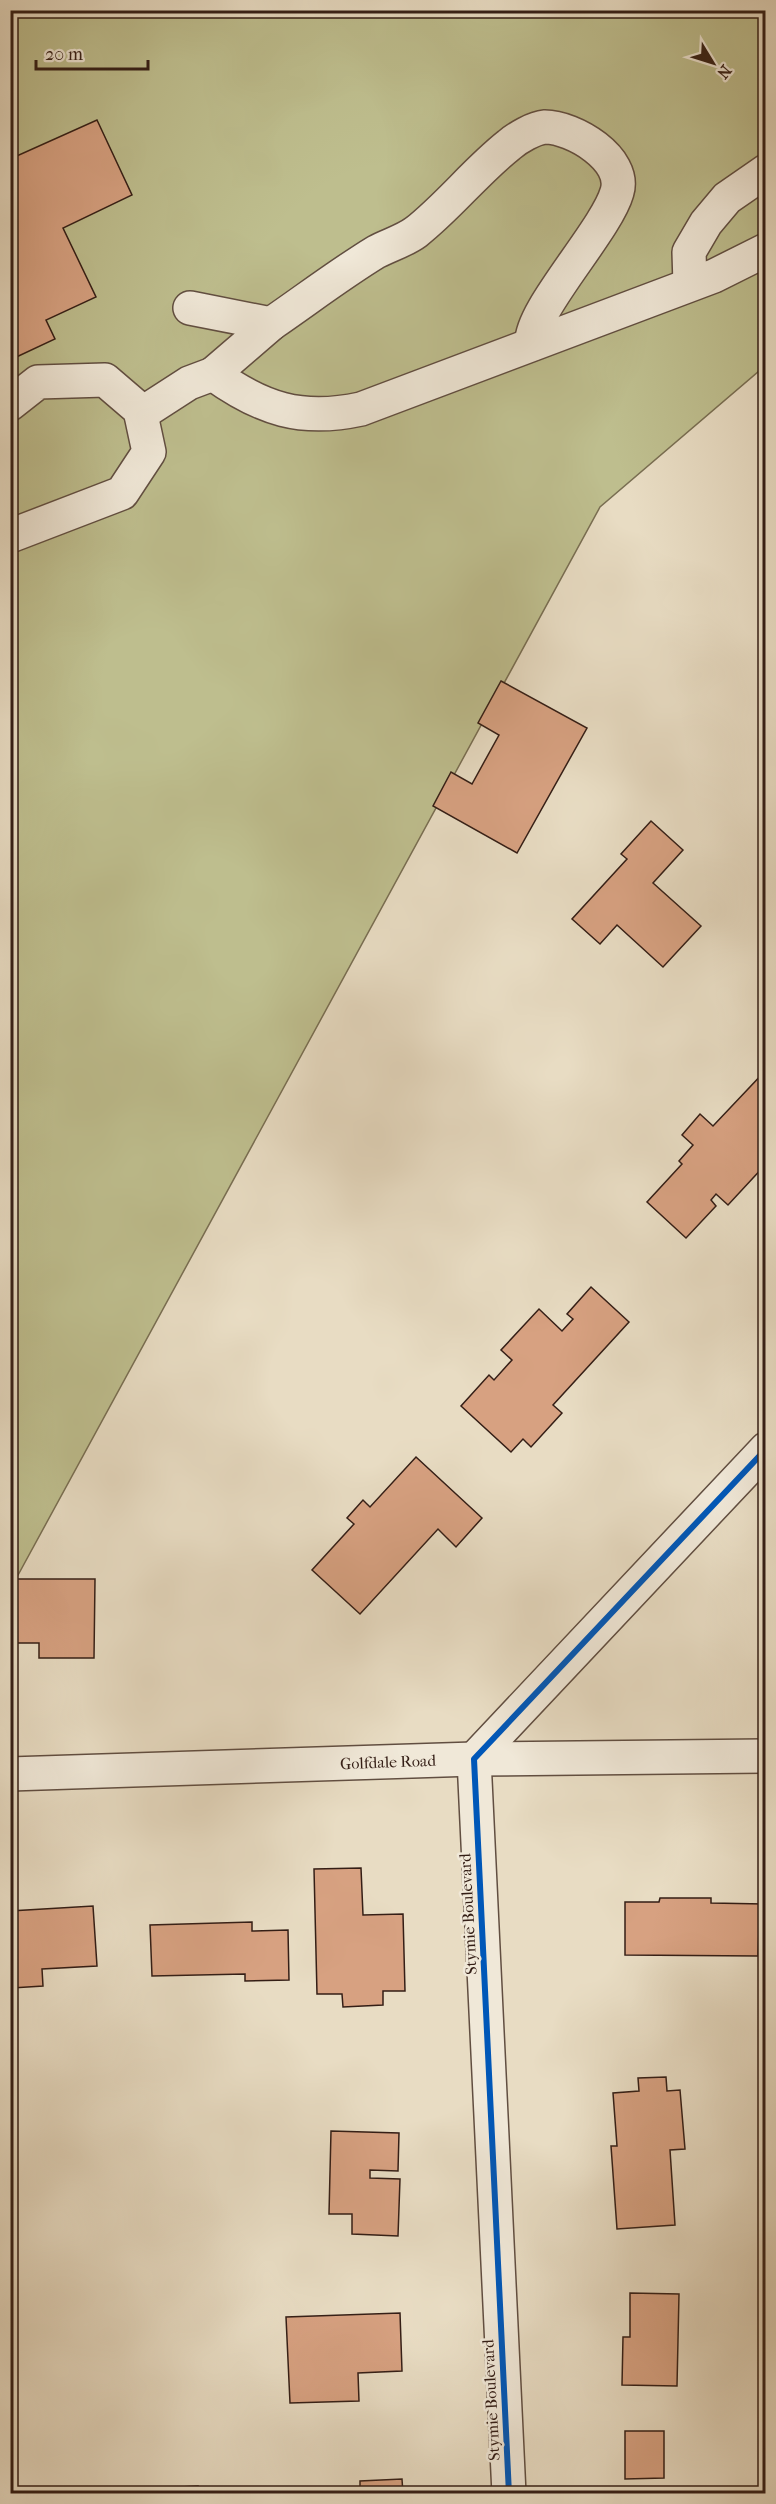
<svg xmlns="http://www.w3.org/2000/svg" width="776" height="2504" font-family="'IM FELL French Canon',serif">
<rect width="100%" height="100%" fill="#e8dcc3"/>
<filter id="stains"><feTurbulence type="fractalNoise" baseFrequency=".00333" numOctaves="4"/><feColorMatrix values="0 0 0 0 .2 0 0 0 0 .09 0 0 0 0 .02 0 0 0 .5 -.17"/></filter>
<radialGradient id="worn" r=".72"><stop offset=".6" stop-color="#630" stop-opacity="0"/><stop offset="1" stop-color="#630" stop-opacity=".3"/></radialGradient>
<polygon fill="#bebe8e" stroke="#796e52" stroke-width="1.5" points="11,11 765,11 765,366 600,507 11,1588"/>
<g fill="#d7a181" stroke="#341e16" stroke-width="1.5">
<polygon points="97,120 132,195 63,228 96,297 46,320 55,339 10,360 10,159"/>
<polygon points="501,681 587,728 517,853 433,806 451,772 472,784 499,735 478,723"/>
<polygon points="651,821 683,850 653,883 701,926 663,967 617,925 600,944 572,919 627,859 621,854"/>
<polygon points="766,1070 766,1164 728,1205 716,1194 711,1200 716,1206 686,1238 647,1202 682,1164 679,1161 693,1145 682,1135 700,1114 713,1126"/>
<polygon points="591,1287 629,1322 553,1405 562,1413 531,1447 523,1439 511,1452 461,1406 489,1375 494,1380 512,1360 501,1350 539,1309 562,1331 573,1319 567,1314"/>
<polygon points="416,1457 482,1518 456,1547 438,1529 360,1614 312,1570 354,1524 347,1518 363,1500 370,1507"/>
<polygon points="10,1579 95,1579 94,1658 39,1658 39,1643 10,1643"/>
<polygon points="361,1868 363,1915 403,1914 405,1991 383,1991 383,2005 343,2007 342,1994 317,1994 314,1869"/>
<polygon points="660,1898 711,1898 711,1903 766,1904 766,1928 759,1928 758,1956 625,1955 625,1902 659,1902"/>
<polygon points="93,1906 97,1966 42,1969 43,1986 12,1988 10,1911"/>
<polygon points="252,1922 252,1931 288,1930 289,1980 245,1981 245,1974 152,1976 150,1925"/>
<polygon points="666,2077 667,2091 680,2090 685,2149 670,2150 675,2225 617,2229 611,2146 617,2146 613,2093 639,2091 638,2078"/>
<polygon points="331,2131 399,2133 398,2171 370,2170 370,2178 400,2179 398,2236 352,2234 352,2214 329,2214"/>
<polygon points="630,2293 679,2294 677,2386 622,2385 623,2337 630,2337"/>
<polygon points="400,2313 402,2371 358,2373 359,2401 290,2403 286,2317"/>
<polygon points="625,2431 664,2431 664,2478 625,2479"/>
<polygon points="402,2479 403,2494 360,2494 360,2481"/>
<polygon points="198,2486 198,2494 161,2494 160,2488"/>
<polygon points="661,2487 689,2487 689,2494 662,2494"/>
</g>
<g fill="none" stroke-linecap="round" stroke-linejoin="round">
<defs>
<g id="minor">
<polyline points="690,284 689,252 706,223 727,198 766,171"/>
<polyline points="190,308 271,324 213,374"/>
<path d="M271,324C306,300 340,274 376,252C389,245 404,241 416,232C449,206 476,171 509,145C517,138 534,128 545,127C573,127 627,159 617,192C606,231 527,314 532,344"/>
<polyline points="10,404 38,382 105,380 140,410 149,452 122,493 10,536"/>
<path d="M141,414L189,383L213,374C262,409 301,422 361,409L714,276L766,250"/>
<polyline points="10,1774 474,1759 766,1756"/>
<polyline points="509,2494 474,1759 766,1449"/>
</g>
</defs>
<use href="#minor" stroke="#614e41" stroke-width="36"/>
<use href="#minor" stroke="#f0e8d8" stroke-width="33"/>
<defs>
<polyline id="cycleway" points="509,2494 474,1759 766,1449"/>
</defs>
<use href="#cycleway" stroke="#f0e8d8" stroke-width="10"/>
<use href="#cycleway" stroke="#0057b8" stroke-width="6"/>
</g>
<g text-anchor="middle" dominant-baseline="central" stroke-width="5" stroke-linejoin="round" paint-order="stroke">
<g font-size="16" fill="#341e16" stroke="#f0e8d8">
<text transform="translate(388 1762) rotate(-2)">Golfdale Road</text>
<text transform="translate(468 1914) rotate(-93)">Stymie Boulevard</text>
<text transform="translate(491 2400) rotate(-93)">Stymie Boulevard</text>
</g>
</g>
<rect width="776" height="2504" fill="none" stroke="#e8dcc3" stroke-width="36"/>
<rect x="12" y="12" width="752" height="2480" fill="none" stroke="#341e16" stroke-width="3"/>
<rect x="18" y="18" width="740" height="2468" fill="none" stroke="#341e16" stroke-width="1.5"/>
<g transform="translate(713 63) rotate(128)" stroke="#f0e8d8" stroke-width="4.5" paint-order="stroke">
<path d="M0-4.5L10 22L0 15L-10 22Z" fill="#341e16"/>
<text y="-9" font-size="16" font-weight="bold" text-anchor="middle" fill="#341e16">N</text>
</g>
<path d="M36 60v9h112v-9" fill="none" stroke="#341e16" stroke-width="3"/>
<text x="45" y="60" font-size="18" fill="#341e16" stroke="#f0e8d8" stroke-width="4.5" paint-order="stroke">20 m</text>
<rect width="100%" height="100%" filter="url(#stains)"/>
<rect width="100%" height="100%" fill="url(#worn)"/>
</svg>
